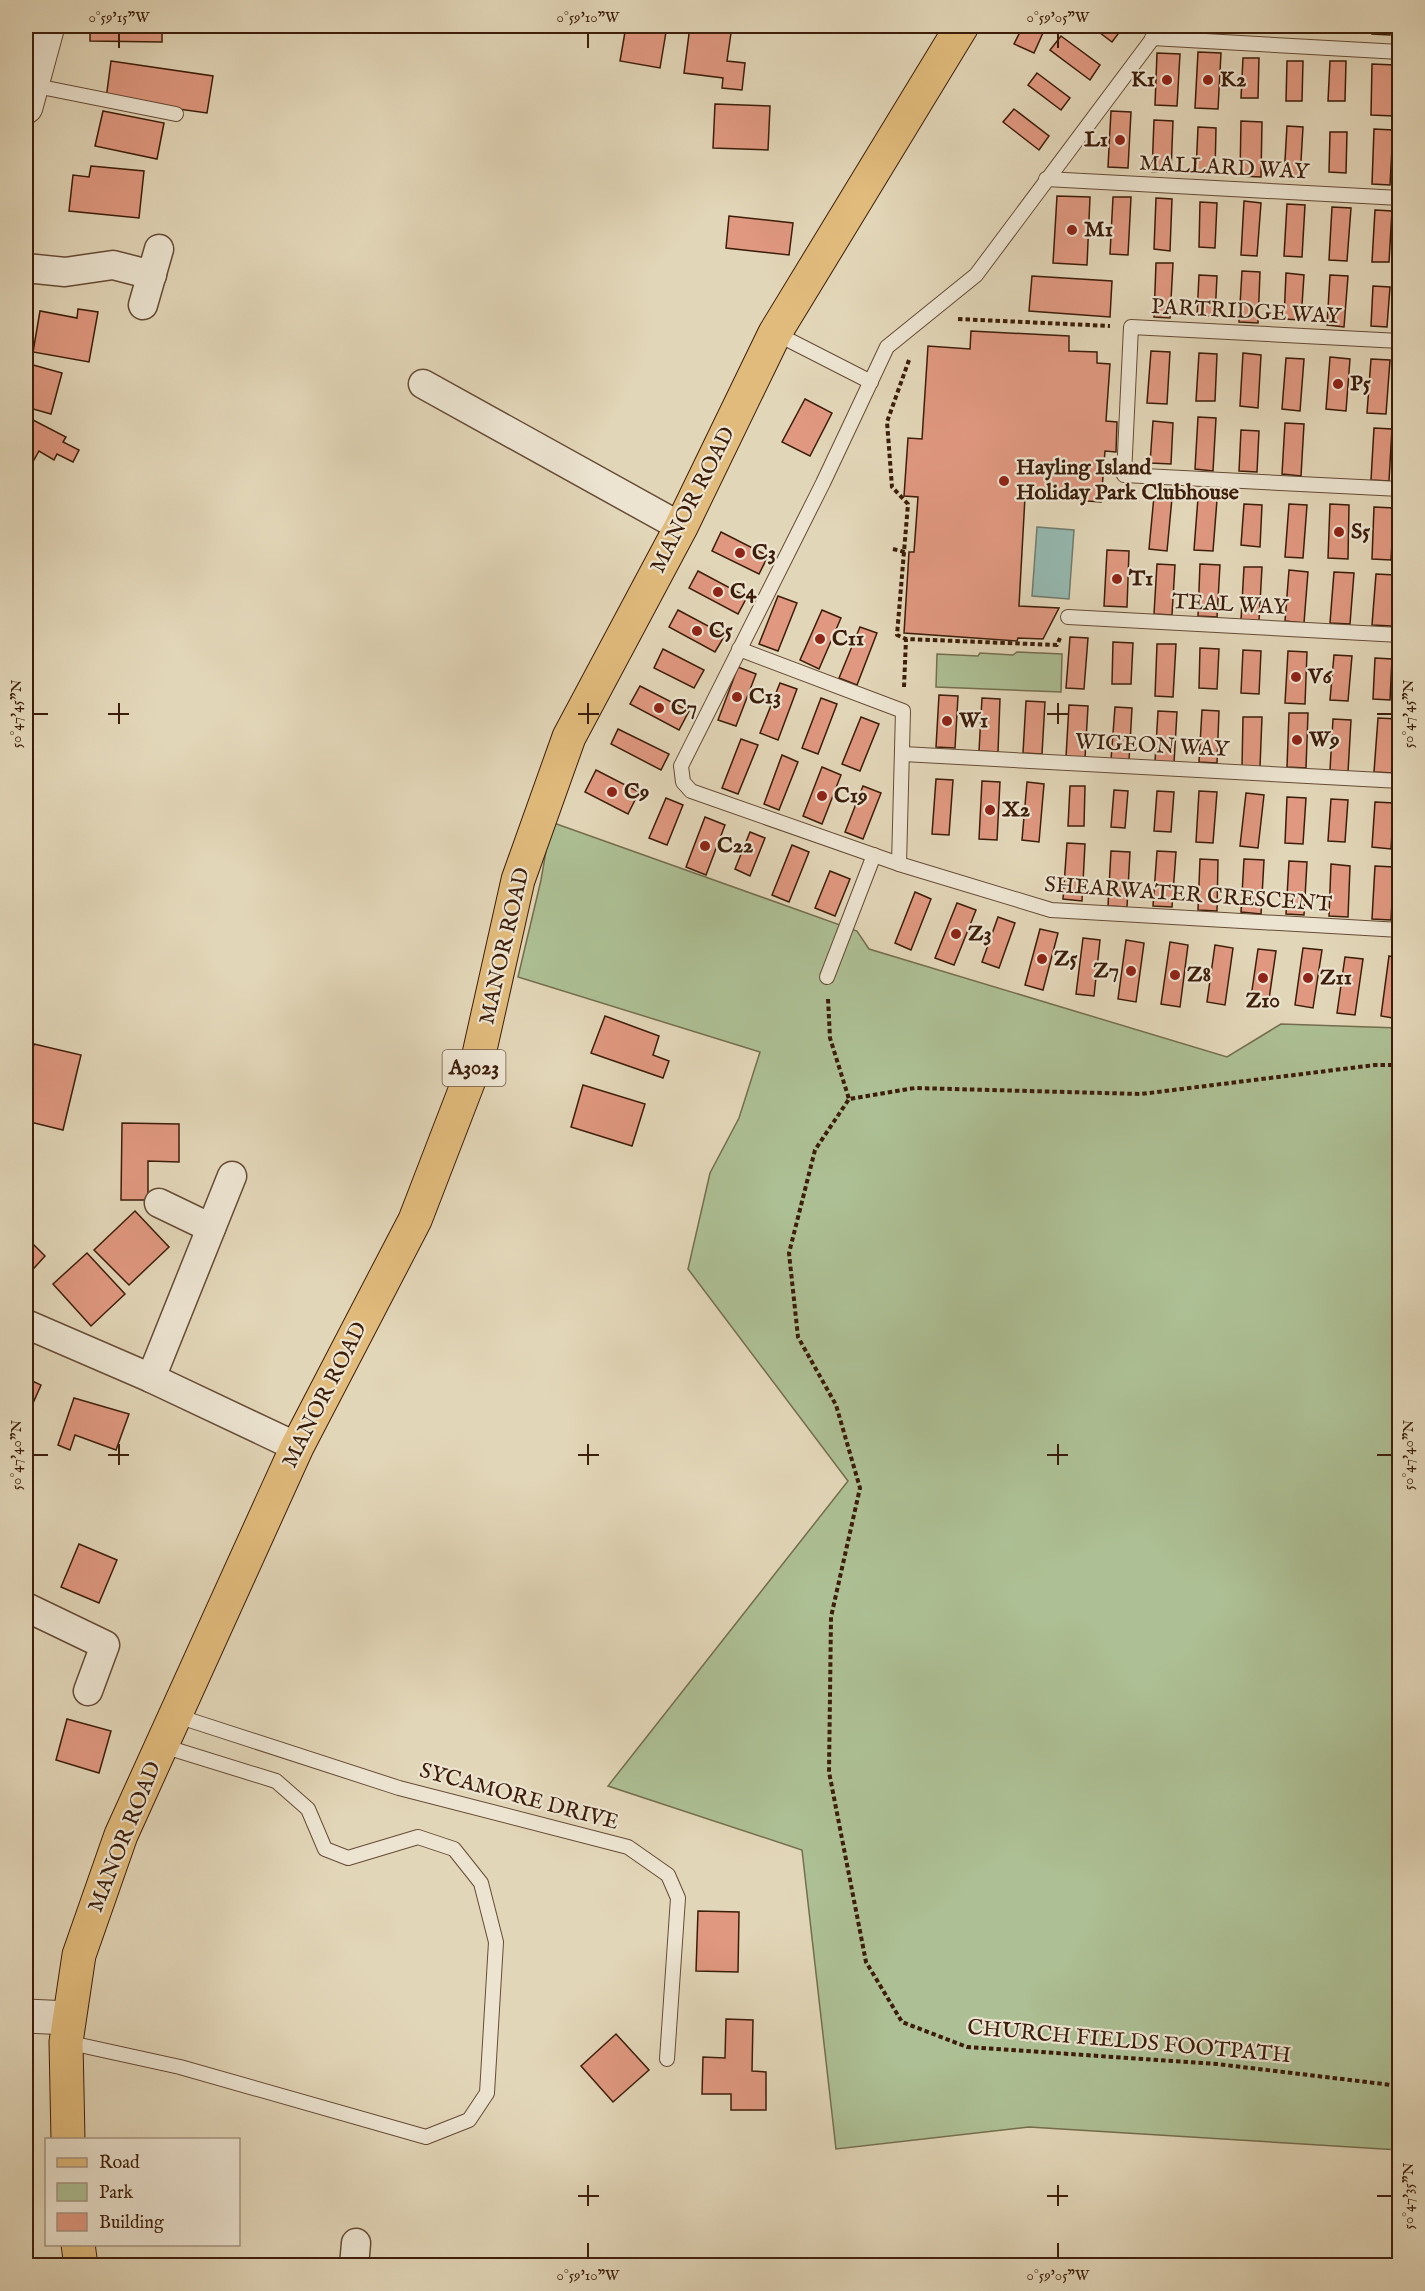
<svg xmlns="http://www.w3.org/2000/svg" width="1425" height="2291" font-family="'IM FELL English',serif">
<rect width="100%" height="100%" fill="#e2d6b8"/>
<filter id="stains"><feTurbulence type="fractalNoise" baseFrequency=".00333" numOctaves="4"/><feColorMatrix values="0 0 0 0 .2 0 0 0 0 .09 0 0 0 0 .02 0 0 0 .5 -.17"/></filter>
<radialGradient id="worn" r=".72"><stop offset=".6" stop-color="#630" stop-opacity="0"/><stop offset="1" stop-color="#630" stop-opacity=".3"/></radialGradient>
<g fill="#adbf94" stroke="#746e4e" stroke-width="1.5">
<polygon points="1017,652 1062,654 1061,692 936,687 937,654 978,656 980,653 1013,655"/>
<polygon points="551,822 857,931 869,949 1227,1057 1281,1024 1399,1028 1399,2150 1029,2127 836,2149 802,1850 608,1786 848,1481 688,1269 710,1173 739,1118 760,1052 518,977 541,880"/>
</g>
<polygon fill="#95b9b2" stroke="#717b6e" stroke-width="1.5" points="1037,527 1074,530 1069,599 1032,596"/>
<g fill="#e09880" stroke="#3c1d09" stroke-width="1.5">
<polygon points="90,26 162,26 162,42 90,41"/>
<polygon points="626,26 667,26 660,68 620,61"/>
<polygon points="690,26 732,26 727,61 745,63 742,90 722,88 723,78 684,73"/>
<polygon points="1023,26 1046,26 1034,53 1014,44"/>
<polygon points="1091,26 1124,26 1112,42"/>
<polygon points="1240,26 1260,26 1259,31 1240,30"/>
<polygon points="1328,26 1346,26 1346,33 1328,32"/>
<polygon points="1373,26 1390,26 1390,35 1372,34"/>
<polygon points="1061,36 1100,65 1090,80 1050,50"/>
<polygon points="1198,52 1221,53 1218,109 1195,108"/>
<polygon points="1157,53 1180,54 1177,106 1155,105"/>
<polygon points="1243,58 1259,58 1258,98 1241,98"/>
<polygon points="111,61 213,76 207,113 106,99"/>
<polygon points="1287,61 1303,61 1302,101 1286,101"/>
<polygon points="1330,61 1346,61 1345,101 1328,101"/>
<polygon points="1372,64 1395,65 1394,116 1371,115"/>
<polygon points="1037,73 1070,98 1061,110 1028,85"/>
<polygon points="715,104 770,106 768,150 713,148"/>
<polygon points="1014,109 1049,136 1039,150 1003,122"/>
<polygon points="103,111 164,123 157,159 95,146"/>
<polygon points="1111,111 1131,112 1128,168 1108,167"/>
<polygon points="1154,120 1173,121 1171,172 1152,172"/>
<polygon points="1241,121 1262,122 1261,177 1240,176"/>
<polygon points="1287,126 1303,127 1300,178 1284,177"/>
<polygon points="1198,127 1216,128 1215,172 1196,172"/>
<polygon points="1374,129 1393,130 1390,185 1372,184"/>
<polygon points="1330,132 1347,132 1346,173 1329,172"/>
<polygon points="91,166 144,171 139,218 69,211 73,175 89,177"/>
<polygon points="1057,196 1090,197 1087,265 1053,263"/>
<polygon points="1113,197 1131,197 1128,255 1110,254"/>
<polygon points="1156,198 1172,199 1170,251 1154,249"/>
<polygon points="1244,201 1261,203 1257,256 1241,255"/>
<polygon points="1200,202 1217,203 1215,248 1199,247"/>
<polygon points="1287,204 1305,205 1302,257 1284,256"/>
<polygon points="1332,207 1351,208 1347,261 1329,260"/>
<polygon points="1375,210 1392,211 1389,262 1372,262"/>
<polygon points="729,216 793,223 789,255 726,248"/>
<polygon points="1156,263 1173,263 1170,318 1154,317"/>
<polygon points="1242,271 1260,272 1258,323 1239,322"/>
<polygon points="1286,273 1304,275 1301,320 1284,319"/>
<polygon points="1199,275 1217,276 1215,316 1197,316"/>
<polygon points="1330,275 1348,276 1344,327 1327,325"/>
<polygon points="1032,276 1112,281 1110,317 1029,311"/>
<polygon points="1373,286 1390,287 1387,327 1371,326"/>
<polygon points="78,309 98,312 89,362 33,352 40,311 77,318"/>
<polygon points="971,331 1069,336 1069,351 1097,352 1097,363 1110,364 1106,421 1117,422 1116,452 1105,451 1101,502 1025,497 1019,606 1059,608 1043,639 1018,638 1017,641 904,633 909,552 914,552 918,497 904,496 908,438 922,439 928,346 970,349"/>
<polygon points="1151,351 1170,352 1167,404 1147,403"/>
<polygon points="1199,353 1217,354 1215,401 1196,401"/>
<polygon points="1243,353 1261,355 1258,408 1240,406"/>
<polygon points="1330,357 1350,359 1346,411 1326,409"/>
<polygon points="1286,358 1304,359 1300,411 1282,409"/>
<polygon points="1371,359 1390,360 1386,414 1367,413"/>
<polygon points="26,363 62,373 51,414 26,407"/>
<polygon points="805,399 832,413 810,456 782,442"/>
<polygon points="1198,417 1216,418 1213,471 1195,469"/>
<polygon points="31,419 66,437 63,442 79,450 73,462 57,454 54,460 39,451 30,467 26,464 26,428"/>
<polygon points="1153,421 1173,423 1171,464 1150,463"/>
<polygon points="1285,423 1304,424 1301,476 1282,474"/>
<polygon points="1374,428 1392,429 1389,481 1371,480"/>
<polygon points="1241,430 1259,431 1257,472 1239,471"/>
<polygon points="1154,496 1172,498 1167,551 1149,549"/>
<polygon points="1198,498 1217,500 1213,551 1194,550"/>
<polygon points="1244,504 1262,505 1260,547 1241,545"/>
<polygon points="1289,504 1307,505 1303,558 1285,557"/>
<polygon points="1330,504 1349,505 1348,559 1328,558"/>
<polygon points="1374,507 1394,508 1391,560 1372,559"/>
<polygon points="721,532 768,556 759,574 712,551"/>
<polygon points="1107,550 1129,551 1127,607 1104,606"/>
<polygon points="1157,564 1175,565 1172,615 1154,614"/>
<polygon points="1200,564 1220,565 1217,617 1198,616"/>
<polygon points="1244,567 1262,567 1259,621 1241,620"/>
<polygon points="1289,570 1308,572 1304,623 1285,621"/>
<polygon points="698,571 747,597 738,614 689,588"/>
<polygon points="1334,572 1354,573 1350,624 1330,623"/>
<polygon points="1376,574 1395,575 1392,626 1372,625"/>
<polygon points="778,596 797,603 778,651 759,644"/>
<polygon points="678,610 725,635 715,652 669,627"/>
<polygon points="822,610 841,618 819,669 800,660"/>
<polygon points="860,627 877,633 857,685 839,678"/>
<polygon points="1070,637 1088,638 1084,689 1066,688"/>
<polygon points="1113,642 1133,643 1131,684 1112,684"/>
<polygon points="1157,644 1176,644 1173,697 1155,696"/>
<polygon points="1200,648 1219,649 1217,689 1199,688"/>
<polygon points="663,649 704,670 694,688 654,668"/>
<polygon points="1243,650 1261,651 1259,694 1241,693"/>
<polygon points="1288,651 1307,652 1305,704 1285,703"/>
<polygon points="1334,655 1352,656 1348,701 1330,700"/>
<polygon points="1375,658 1392,659 1390,700 1373,699"/>
<polygon points="738,667 756,674 736,726 718,720"/>
<polygon points="780,683 797,689 778,740 760,733"/>
<polygon points="640,686 689,711 679,730 630,704"/>
<polygon points="939,695 958,696 955,748 936,747"/>
<polygon points="821,698 837,704 818,754 802,748"/>
<polygon points="982,698 1000,699 998,752 979,751"/>
<polygon points="1026,701 1045,702 1042,754 1023,753"/>
<polygon points="1069,705 1088,706 1085,758 1066,757"/>
<polygon points="1115,707 1132,708 1129,761 1111,760"/>
<polygon points="1202,710 1219,711 1217,763 1199,762"/>
<polygon points="1158,711 1177,712 1174,763 1155,762"/>
<polygon points="1289,713 1308,713 1306,768 1287,767"/>
<polygon points="861,717 879,724 860,771 842,764"/>
<polygon points="1243,717 1262,717 1260,767 1242,767"/>
<polygon points="1378,718 1397,719 1393,773 1374,772"/>
<polygon points="1333,719 1351,720 1348,772 1330,770"/>
<polygon points="618,729 669,754 661,770 611,744"/>
<polygon points="741,739 758,745 738,794 722,788"/>
<polygon points="782,755 798,762 779,810 764,804"/>
<polygon points="822,767 841,775 822,824 803,816"/>
<polygon points="596,770 639,792 628,814 585,792"/>
<polygon points="936,779 953,780 949,835 932,834"/>
<polygon points="982,781 1000,782 997,840 979,839"/>
<polygon points="1027,782 1044,784 1039,842 1022,840"/>
<polygon points="863,786 881,793 863,839 845,832"/>
<polygon points="1070,786 1085,786 1084,826 1068,826"/>
<polygon points="1114,790 1128,791 1125,828 1111,827"/>
<polygon points="1157,791 1174,792 1171,832 1154,831"/>
<polygon points="1199,791 1217,792 1213,843 1196,842"/>
<polygon points="1246,793 1264,795 1258,848 1240,846"/>
<polygon points="1287,797 1306,798 1303,844 1285,843"/>
<polygon points="666,798 683,805 667,845 649,838"/>
<polygon points="1331,799 1348,800 1345,842 1328,841"/>
<polygon points="1375,802 1394,803 1391,849 1372,847"/>
<polygon points="705,817 725,825 706,875 686,867"/>
<polygon points="750,832 765,838 750,876 735,869"/>
<polygon points="1067,843 1085,844 1082,901 1063,899"/>
<polygon points="792,845 809,852 789,902 772,895"/>
<polygon points="1111,851 1130,852 1127,907 1108,906"/>
<polygon points="1157,851 1176,852 1172,907 1153,906"/>
<polygon points="1200,859 1218,860 1217,911 1198,910"/>
<polygon points="1244,859 1264,860 1261,914 1241,912"/>
<polygon points="1289,861 1307,862 1304,915 1286,914"/>
<polygon points="1331,864 1350,866 1348,917 1329,916"/>
<polygon points="1375,866 1394,867 1391,920 1372,919"/>
<polygon points="830,871 850,879 835,916 815,908"/>
<polygon points="915,892 931,899 911,950 895,943"/>
<polygon points="957,903 976,910 954,965 935,958"/>
<polygon points="998,917 1015,923 999,968 982,962"/>
<polygon points="1040,929 1058,933 1043,990 1025,985"/>
<polygon points="1083,938 1100,940 1094,996 1076,994"/>
<polygon points="1126,940 1144,943 1136,1002 1118,999"/>
<polygon points="1170,942 1188,945 1180,1007 1161,1004"/>
<polygon points="1215,945 1233,948 1225,1005 1207,1002"/>
<polygon points="1303,948 1322,950 1313,1008 1295,1005"/>
<polygon points="1258,949 1276,951 1268,1006 1250,1004"/>
<polygon points="1389,956 1400,958 1399,1019 1381,1016"/>
<polygon points="1345,957 1363,959 1355,1015 1337,1013"/>
<polygon points="605,1016 659,1036 653,1055 669,1061 663,1078 591,1053"/>
<polygon points="34,1044 81,1055 63,1130 26,1121 26,1078"/>
<polygon points="583,1085 645,1104 632,1146 571,1127"/>
<polygon points="122,1123 179,1124 179,1162 148,1161 148,1200 121,1200"/>
<polygon points="135,1211 169,1247 129,1285 94,1250"/>
<polygon points="26,1237 45,1256 26,1277"/>
<polygon points="87,1253 125,1294 91,1326 53,1284"/>
<polygon points="26,1378 41,1385 26,1419"/>
<polygon points="74,1398 129,1414 116,1450 75,1435 70,1450 58,1445"/>
<polygon points="79,1544 117,1560 99,1603 61,1587"/>
<polygon points="67,1719 111,1731 99,1773 56,1760"/>
<polygon points="698,1911 739,1912 738,1972 696,1971"/>
<polygon points="726,2019 753,2020 752,2071 766,2072 766,2110 731,2110 731,2094 702,2094 703,2057 725,2058"/>
<polygon points="616,2034 649,2070 613,2102 581,2066"/>
</g>
<g fill="none" stroke-linecap="round" stroke-linejoin="round">
<defs>
<g id="service">
<polyline points="1162,26 976,275 887,347 823,483 681,766 683,782 691,791 899,864 1051,910 1400,930"/>
<polyline points="1152,38 1400,52"/>
<polyline points="31,85 176,114"/>
<polyline points="1046,179 1400,198"/>
<polyline points="775,333 871,382"/>
<polyline points="1400,341 1131,327 1124,475 1400,489"/>
<polyline points="1068,617 1400,635"/>
<polyline points="739,649 903,711 899,864"/>
<polyline points="903,754 1400,781"/>
<polyline points="827,977 874,855"/>
<polyline points="177,1716 399,1788 628,1847 668,1875 678,1898 667,2059"/>
<polyline points="66,2042 180,2067 426,2137 469,2120 487,2093 496,1942 481,1883 454,1849 418,1837 348,1858 325,1849 308,1809 276,1781 163,1746"/>
</g>
<g id="minor">
<polyline points="26,268 65,272 113,265 152,275"/>
<polyline points="143,305 159,249"/>
<polyline points="423,384 681,527"/>
<polyline points="159,1203 211,1228"/>
<polyline points="26,1324 151,1378 297,1447"/>
<polyline points="151,1378 232,1176"/>
<polyline points="26,1607 105,1645 88,1691"/>
<polyline points="354,2266 356,2243"/>
</g>
<g id="tertiary">
<polyline points="26,107 48,26"/>
<polyline points="26,2016 69,2018"/>
</g>
<g id="primary">
<polyline points="68,2140 66,2042 79,1955 121,1835 297,1447 415,1220 479,1054 518,880 569,737 681,527 775,333 962,26"/>
<polyline points="78,2244 81,2266"/>
</g>
</defs>
<use href="#service" stroke="#664b35" stroke-width="16"/>
<use href="#minor" stroke="#664b35" stroke-width="31"/>
<use href="#tertiary" stroke="#664b35" stroke-width="35"/>
<use href="#primary" stroke="#3c1d09" stroke-width="35"/>
<g stroke="#3c1d09" stroke-width="4" stroke-dasharray="4.5 3" stroke-linecap="butt">
<polyline points="958,319 1110,326"/>
<polyline points="909,360 887,422 892,487 908,504 897,635 906,639 1057,645 1060,638"/>
<polyline points="893,549 905,552"/>
<polyline points="904,687 906,639"/>
<polyline points="828,999 830,1038 849,1099"/>
<polyline points="1400,1065 1375,1065 1141,1094 915,1088 849,1099 815,1150 789,1253 798,1337 836,1405 860,1488 831,1617 829,1772 866,1962 902,2022 967,2047 1217,2064 1400,2086"/>
</g>
<use href="#service" stroke="#ece4d1" stroke-width="14"/>
<use href="#minor" stroke="#ece4d1" stroke-width="28"/>
<use href="#tertiary" stroke="#ece4d1" stroke-width="33"/>
<use href="#primary" stroke="#e1bb7c" stroke-width="33"/>
</g>
<path fill="none" stroke="#3c1d09" stroke-width="2" d="M119,33V48M588,33V48M1058,33V48M119,703V724M588,703V724M1058,703V724M33,714H48M108,714H129M578,714H599M1047,714H1068M1377,714H1392M119,1444V1465M588,1444V1465M1058,1444V1465M33,1455H48M108,1455H129M578,1455H599M1047,1455H1068M1377,1455H1392M588,2185V2206M1058,2185V2206M578,2196H599M1047,2196H1068M1377,2196H1392M588,2243V2258M1058,2243V2258"/>
<g fill="#8f2418" stroke="#ece4d1" stroke-width="2">
<circle cx="1167" cy="80" r="6"/>
<circle cx="1208" cy="80" r="6"/>
<circle cx="1120" cy="140" r="6"/>
<circle cx="1072" cy="230" r="6"/>
<circle cx="1338" cy="384" r="6"/>
<circle cx="1004" cy="481" r="6"/>
<circle cx="1339" cy="532" r="6"/>
<circle cx="740" cy="553" r="6"/>
<circle cx="1117" cy="579" r="6"/>
<circle cx="718" cy="592" r="6"/>
<circle cx="697" cy="631" r="6"/>
<circle cx="820" cy="639" r="6"/>
<circle cx="1296" cy="677" r="6"/>
<circle cx="737" cy="697" r="6"/>
<circle cx="659" cy="708" r="6"/>
<circle cx="947" cy="721" r="6"/>
<circle cx="1297" cy="740" r="6"/>
<circle cx="612" cy="792" r="6"/>
<circle cx="822" cy="796" r="6"/>
<circle cx="990" cy="810" r="6"/>
<circle cx="705" cy="846" r="6"/>
<circle cx="956" cy="934" r="6"/>
<circle cx="1042" cy="959" r="6"/>
<circle cx="1131" cy="971" r="6"/>
<circle cx="1175" cy="975" r="6"/>
<circle cx="1263" cy="978" r="6"/>
<circle cx="1308" cy="978" r="6"/>
</g>
<g text-anchor="middle" dominant-baseline="central" stroke-width="4.5" stroke-linejoin="round" paint-order="stroke">
<rect fill="#ece4d1" stroke="#715945" stroke-width="1.5" x="442.5" y="1050" width="63" height="36" rx="4.5"/>
<g font-size="21" font-weight="bold" fill="#3c1d09">
<text x="474" y="1068">A3023</text>
</g>
<g font-size="22" font-weight="bold" fill="#3c1d09" stroke="#ece4d1" text-anchor="start">
<text x="1155" y="80" text-anchor="end">K1</text>
<text x="1220" y="80">K2</text>
<text x="1108" y="140" text-anchor="end">L1</text>
<text x="1084" y="230">M1</text>
<text x="1350" y="384">P5</text>
<text x="1016" y="468">Hayling Island<tspan x="1016" dy="25">Holiday Park Clubhouse</tspan></text>
<text x="1351" y="532">S5</text>
<text x="752" y="553">C3</text>
<text x="1129" y="579">T1</text>
<text x="730" y="592">C4</text>
<text x="709" y="631">C5</text>
<text x="832" y="639">C11</text>
<text x="1308" y="677">V6</text>
<text x="749" y="697">C13</text>
<text x="671" y="708">C7</text>
<text x="959" y="721">W1</text>
<text x="1309" y="740">W9</text>
<text x="624" y="792">C9</text>
<text x="834" y="796">C19</text>
<text x="1002" y="810">X2</text>
<text x="717" y="846">C22</text>
<text x="968" y="934">Z3</text>
<text x="1054" y="959">Z5</text>
<text x="1119" y="971" text-anchor="end">Z7</text>
<text x="1187" y="975">Z8</text>
<text x="1320" y="978">Z11</text>
<text x="1263" y="1001" text-anchor="middle">Z10</text>
</g>
<g font-size="22" fill="#3c1d09" stroke="#ece4d1">
<text transform="translate(1224 168) rotate(3)">MALLARD WAY</text>
<text transform="translate(1246 312) rotate(3)">PARTRIDGE WAY</text>
<text transform="translate(693 500) rotate(-63)">MANOR ROAD</text>
<text transform="translate(1230 605) rotate(3)">TEAL WAY</text>
<text transform="translate(1152 746) rotate(3)">WIGEON WAY</text>
<text transform="translate(1188 895) rotate(4)">SHEARWATER CRESCENT</text>
<text transform="translate(505 946) rotate(-77)">MANOR ROAD</text>
<text transform="translate(325 1395) rotate(-63)">MANOR ROAD</text>
<text transform="translate(519 1797) rotate(15)">SYCAMORE DRIVE</text>
<text transform="translate(125 1837) rotate(-68)">MANOR ROAD</text>
<text transform="translate(1129 2042) rotate(5)">CHURCH FIELDS FOOTPATH</text>
</g>
</g>
<rect width="1425" height="2291" fill="none" stroke="#e2d6b8" stroke-width="66"/>
<rect x="45" y="2138" width="195" height="108" fill="#ece4d1" stroke="#a69481" stroke-width="1.5"/>
<rect x="57" y="2158" width="30" height="9" fill="#e1bb7c" stroke="#a69481" stroke-width="1.5"/>
<text x="99" y="2168" font-size="18" fill="#3c1d09">Road</text>
<rect x="57" y="2183" width="30" height="18" fill="#adbf94" stroke="#a69481" stroke-width="1.5"/>
<text x="99" y="2198" font-size="18" fill="#3c1d09">Park</text>
<rect x="57" y="2213" width="30" height="18" fill="#e09880" stroke="#a69481" stroke-width="1.5"/>
<text x="99" y="2228" font-size="18" fill="#3c1d09">Building</text>
<rect x="33" y="33" width="1359" height="2225" fill="none" stroke="#3c1d09" stroke-width="2"/>
<g font-size="15" text-anchor="middle" fill="#3c1d09">
<text x="119" y="22">0°59'15"W</text>
<text x="588" y="22">0°59'10"W</text>
<text x="1058" y="22">0°59'05"W</text>
<text transform="translate(16 714) rotate(-90)" y="5">50°47'45"N</text>
<text transform="translate(1408 714) rotate(-90)" y="5">50°47'45"N</text>
<text transform="translate(16 1455) rotate(-90)" y="5">50°47'40"N</text>
<text transform="translate(1408 1455) rotate(-90)" y="5">50°47'40"N</text>
<text transform="translate(1408 2196) rotate(-90)" y="5">50°47'35"N</text>
<text x="588" y="2280">0°59'10"W</text>
<text x="1058" y="2280">0°59'05"W</text>
</g>
<rect width="100%" height="100%" filter="url(#stains)"/>
<rect width="100%" height="100%" fill="url(#worn)"/>
</svg>
